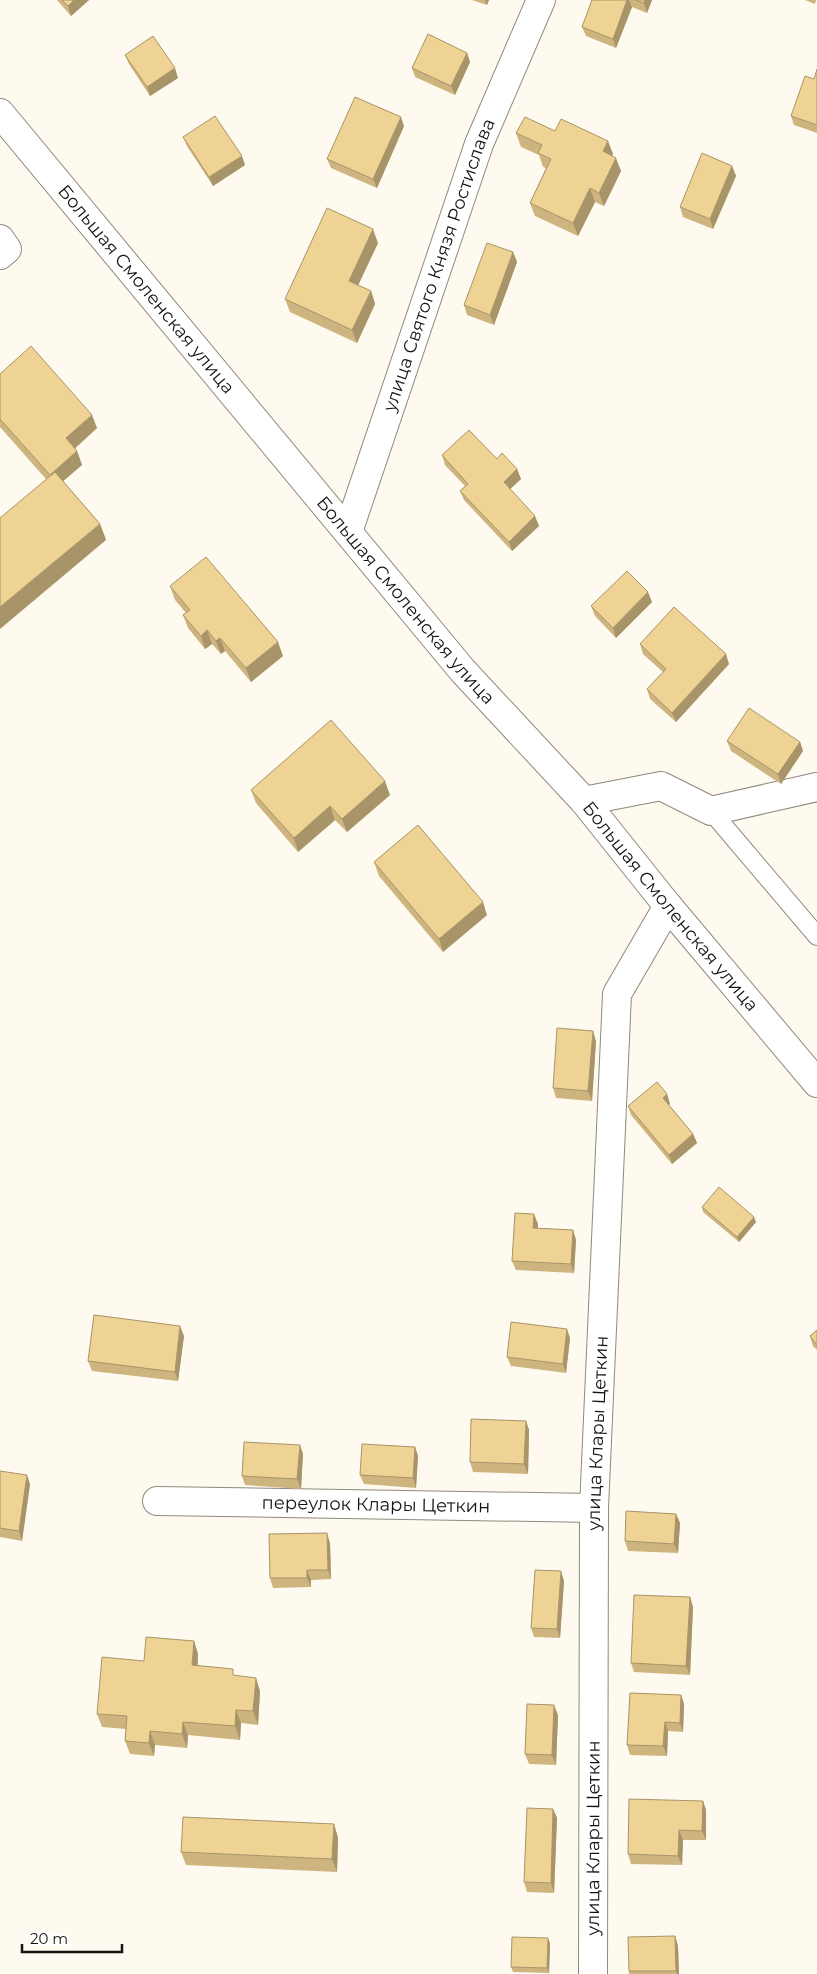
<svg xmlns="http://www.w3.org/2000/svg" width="817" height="1974" font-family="Montserrat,sans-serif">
<rect width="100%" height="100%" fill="#fffaef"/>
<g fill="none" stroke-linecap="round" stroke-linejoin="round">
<defs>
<polyline id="lane" points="711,811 817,936"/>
<g id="street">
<polyline points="0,239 7,249 0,255"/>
<path id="s1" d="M348,532L479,144L541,0"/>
<polyline points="584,801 661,786 711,811 817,787"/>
<path id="s2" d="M157,1501L594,1508"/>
<path id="s3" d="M593,1974L594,1508L617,994L668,906"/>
</g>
<g id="secondary">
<path id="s4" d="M0,113L463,671L584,801L668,906L817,1083"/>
</g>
</defs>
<use href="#lane" stroke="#8f897e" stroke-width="20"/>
<use href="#street" stroke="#8f897e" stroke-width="30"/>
<use href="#secondary" stroke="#8f897e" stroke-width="30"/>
<use href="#lane" stroke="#fff" stroke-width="18"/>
<use href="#street" stroke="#fff" stroke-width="28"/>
<use href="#secondary" stroke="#fff" stroke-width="28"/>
</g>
<g fill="#ceb580">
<polygon points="57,0 89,0 71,16"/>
<polygon points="472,0 489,0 487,5"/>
<polygon points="592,0 652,0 647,13 632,7 616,48 586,36 582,27"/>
<polygon points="805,0 816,0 815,4"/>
<polygon points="467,53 470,62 455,95 415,77 412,68"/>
<polygon points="125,55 178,78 150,96 129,64"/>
<polygon points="817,69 817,133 794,125 791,116 814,79"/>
<polygon points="404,126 377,188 331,168 327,159"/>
<polygon points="555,131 613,154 612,156 621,171 604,206 595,202 578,236 535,216 530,203 546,168 543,167 539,155 521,147 516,133"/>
<polygon points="183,137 245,165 213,186 187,146"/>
<polygon points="732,166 736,176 713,229 683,217 680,207"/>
<polygon points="378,243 358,285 371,291 375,304 357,343 290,312 285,299"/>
<polygon points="513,252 517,262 494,325 467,315 464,305"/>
<polygon points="0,374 97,428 75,448 77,451 82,465 63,481 100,524 106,540 46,479 0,427"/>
<polygon points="442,455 497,459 517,469 521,479 510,489 539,526 512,551 464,500 460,491 465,486 445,465"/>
<polygon points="170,586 283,656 251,682 225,651 221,654 212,644 205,649 188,628 183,615 186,613 175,600"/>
<polygon points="652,602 616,638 595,616 591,606"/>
<polygon points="640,644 729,664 676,722 650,699 647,689 663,672 643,654"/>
<polygon points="727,741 800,742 803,751 781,784 731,751"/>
<polygon points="251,790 390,795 347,832 335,820 298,852 256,803"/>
<polygon points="374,862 487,915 443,952 379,876"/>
<polygon points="596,1041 592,1101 556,1098 553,1088"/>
<polygon points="667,1094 670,1104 669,1105 693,1134 697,1143 672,1164 631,1115 628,1106"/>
<polygon points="702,1207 756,1222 739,1242 703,1212"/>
<polygon points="538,1224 538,1228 573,1230 576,1240 574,1273 516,1270 512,1261"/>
<polygon points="817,1330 817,1350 813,1346 810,1336"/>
<polygon points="184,1336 178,1381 92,1371 88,1361"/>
<polygon points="570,1338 566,1373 511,1366 507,1357"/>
<polygon points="526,1421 529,1430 528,1474 473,1472 470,1462"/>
<polygon points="300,1445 303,1454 301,1489 245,1485 242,1476"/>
<polygon points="415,1447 418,1456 416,1488 364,1484 360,1475"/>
<polygon points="0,1471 30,1484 22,1541 0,1537"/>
<polygon points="676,1514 680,1523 678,1553 628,1551 625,1541"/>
<polygon points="330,1543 331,1579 311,1580 311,1587 273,1588 270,1578"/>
<polygon points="564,1581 560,1638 534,1637 531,1628"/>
<polygon points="690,1597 693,1607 690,1675 634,1672 631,1663"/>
<polygon points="194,1641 198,1654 198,1665 236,1676 260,1691 258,1725 241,1723 240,1740 188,1735 187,1748 155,1745 154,1756 130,1754 125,1741 126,1729 102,1727 97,1714 144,1661"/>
<polygon points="681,1695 684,1704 683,1732 668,1731 667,1756 630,1755 627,1745"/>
<polygon points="558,1715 556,1765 529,1764 525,1754"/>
<polygon points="703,1801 706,1810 706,1840 683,1840 682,1865 631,1864 628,1854"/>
<polygon points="553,1809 557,1818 554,1893 527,1892 524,1882"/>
<polygon points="334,1824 338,1838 337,1872 186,1865 181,1852"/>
<polygon points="675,1936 678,1946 679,1974 629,1974 629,1971"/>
<polygon points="550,1943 549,1973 513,1972 511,1967"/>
</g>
<g fill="#a79468">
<polygon points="74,0 89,0 71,16 68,6"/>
<polygon points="485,0 489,0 487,5"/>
<polygon points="627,0 629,0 632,7 616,48 613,39"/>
<polygon points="645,0 652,0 647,13 644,3"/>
<polygon points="467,53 470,62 455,95 451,86"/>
<polygon points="175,68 178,78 150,96 147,87"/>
<polygon points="401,117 404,126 377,188 373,179"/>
<polygon points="608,141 613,154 608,164 603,151"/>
<polygon points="242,156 245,165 213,186 209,177"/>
<polygon points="616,158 621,171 604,206 599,193"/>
<polygon points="732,166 736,176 713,229 710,219"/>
<polygon points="590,188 595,202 578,236 573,223"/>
<polygon points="373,229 378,243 354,294 349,281"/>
<polygon points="513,252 517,262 494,325 490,315"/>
<polygon points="371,291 375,304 357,343 352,330"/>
<polygon points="92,415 97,428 71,452 66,438"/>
<polygon points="77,451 82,465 55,488 50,475"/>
<polygon points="517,469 521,479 507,492 504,482"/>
<polygon points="535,516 539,526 512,551 509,542"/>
<polygon points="100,524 106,540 0,629 0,607"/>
<polygon points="648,592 652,602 616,638 613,628"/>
<polygon points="207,630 212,644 205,649 201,636"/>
<polygon points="220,638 225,651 221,654 216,641"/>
<polygon points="278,642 283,656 251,682 246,668"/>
<polygon points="726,654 729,664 676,722 672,713"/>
<polygon points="800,742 803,751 781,784 778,774"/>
<polygon points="385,781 390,795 347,832 342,819"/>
<polygon points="330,806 335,820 298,852 294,838"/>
<polygon points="483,902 487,915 443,952 439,939"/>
<polygon points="593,1031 596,1041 592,1101 588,1091"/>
<polygon points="667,1094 670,1104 666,1107 663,1098"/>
<polygon points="693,1134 697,1143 672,1164 669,1155"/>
<polygon points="534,1214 538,1224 537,1237 533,1228"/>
<polygon points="754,1217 756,1222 739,1242 737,1237"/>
<polygon points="573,1230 576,1240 574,1273 571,1264"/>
<polygon points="180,1326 184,1336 178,1381 175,1372"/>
<polygon points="567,1329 570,1338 566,1373 563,1364"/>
<polygon points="526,1421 529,1430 528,1474 524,1464"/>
<polygon points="300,1445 303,1454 301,1489 297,1479"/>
<polygon points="415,1447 418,1456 416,1488 413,1478"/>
<polygon points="27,1475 30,1484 22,1541 19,1531"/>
<polygon points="676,1514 680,1523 678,1553 674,1544"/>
<polygon points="327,1533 330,1543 331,1579 328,1570"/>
<polygon points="307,1570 311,1580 311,1587 307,1578"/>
<polygon points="561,1571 564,1581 560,1638 557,1629"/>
<polygon points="690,1597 693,1607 690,1675 686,1666"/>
<polygon points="194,1641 198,1654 196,1678 192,1665"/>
<polygon points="256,1678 260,1691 258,1725 253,1711"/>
<polygon points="681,1695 684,1704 683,1732 680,1723"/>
<polygon points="554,1705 558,1715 556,1765 552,1755"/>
<polygon points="236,1710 241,1723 240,1740 235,1726"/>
<polygon points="183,1722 188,1735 187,1748 182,1734"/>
<polygon points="665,1722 668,1731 667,1756 663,1746"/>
<polygon points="150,1731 155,1745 154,1756 149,1743"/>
<polygon points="703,1801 706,1810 706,1840 702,1831"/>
<polygon points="553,1809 557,1818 554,1893 551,1883"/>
<polygon points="334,1824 338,1838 337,1872 332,1859"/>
<polygon points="679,1830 683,1840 682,1865 678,1856"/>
<polygon points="675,1936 678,1946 679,1974 677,1974 676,1971"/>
<polygon points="548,1938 550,1943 549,1973 547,1968"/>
</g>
<g fill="#efd395" stroke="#a79468">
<polygon points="62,0 74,0 68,6"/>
<polygon points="592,0 627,0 613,39 582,27"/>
<polygon points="635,0 645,0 644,3"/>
<polygon points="428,34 467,53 451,86 412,68"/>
<polygon points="153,36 175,68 147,87 125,55"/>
<polygon points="817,69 817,125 791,116 805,76 814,79"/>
<polygon points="355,97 401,117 373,179 327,159"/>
<polygon points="215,116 242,156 209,177 183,137"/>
<polygon points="525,117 555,131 561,119 608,141 603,151 616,158 599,193 590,188 573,223 530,203 551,159 538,153 542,145 516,133"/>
<polygon points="702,153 732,166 710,219 680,207"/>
<polygon points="327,208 373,229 349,281 371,291 352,330 285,299"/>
<polygon points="487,243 513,252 490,315 464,305"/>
<polygon points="31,346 92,415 66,438 77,451 50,475 0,419 0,374"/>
<polygon points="469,430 497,459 502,453 517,469 504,482 535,516 509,542 460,491 468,484 442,455"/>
<polygon points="55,472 100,524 0,607 0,518"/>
<polygon points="206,557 278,642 246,668 220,638 216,641 207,630 201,636 183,615 190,610 170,586"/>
<polygon points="627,571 648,592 613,628 591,606"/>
<polygon points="674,607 726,654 672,713 647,689 666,669 640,644"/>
<polygon points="749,708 800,742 778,774 727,741"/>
<polygon points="331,720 385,781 342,819 330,806 294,838 251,790"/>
<polygon points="418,825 483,902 439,939 374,862"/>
<polygon points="557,1028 593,1031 588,1091 553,1088"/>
<polygon points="657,1082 667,1094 663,1098 693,1134 669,1155 628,1106"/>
<polygon points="719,1187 754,1217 737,1237 702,1207"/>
<polygon points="515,1213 534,1214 533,1228 573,1230 571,1264 512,1261"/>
<polygon points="94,1315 180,1326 175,1372 88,1361"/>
<polygon points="511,1322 567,1329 563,1364 507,1357"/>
<polygon points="817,1330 817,1345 810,1336"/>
<polygon points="471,1419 526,1421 524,1464 470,1462"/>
<polygon points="244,1442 300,1445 297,1479 242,1476"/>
<polygon points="362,1444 415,1447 413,1478 360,1475"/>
<polygon points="0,1471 27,1475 19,1531 0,1528"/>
<polygon points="626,1511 676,1514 674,1544 625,1541"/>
<polygon points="327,1533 328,1570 307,1570 307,1578 270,1578 269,1534"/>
<polygon points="535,1570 561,1571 557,1629 531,1628"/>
<polygon points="634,1595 690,1597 686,1666 631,1663"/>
<polygon points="146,1637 194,1641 192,1665 233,1669 233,1675 256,1678 253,1711 236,1710 235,1726 183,1722 182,1734 150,1731 149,1743 125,1741 127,1716 97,1714 102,1657 144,1661"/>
<polygon points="630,1693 681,1695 680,1723 665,1722 663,1746 627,1745"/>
<polygon points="527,1704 554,1705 552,1755 525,1754"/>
<polygon points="629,1799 703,1801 702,1831 679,1830 678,1856 628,1854"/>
<polygon points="527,1808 553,1809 551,1883 524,1882"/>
<polygon points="183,1817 334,1824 332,1859 181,1852"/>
<polygon points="675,1936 676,1971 629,1971 628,1937"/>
<polygon points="512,1937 548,1938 547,1968 511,1967"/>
</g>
<g text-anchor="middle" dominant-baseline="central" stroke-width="4" stroke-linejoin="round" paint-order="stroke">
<g font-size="18" fill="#15130f" stroke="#fff">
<text stroke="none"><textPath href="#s1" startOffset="282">улица Святого Князя Ростислава</textPath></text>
<text stroke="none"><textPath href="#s4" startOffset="229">Большая Смоленская улица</textPath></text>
<text stroke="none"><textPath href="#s4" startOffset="634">Большая Смоленская улица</textPath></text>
<text stroke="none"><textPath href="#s4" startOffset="1039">Большая Смоленская улица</textPath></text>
<text stroke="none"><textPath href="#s3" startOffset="541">улица Клары Цеткин</textPath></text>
<text stroke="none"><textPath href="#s2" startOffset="219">переулок Клары Цеткин</textPath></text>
<text stroke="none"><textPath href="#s3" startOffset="136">улица Клары Цеткин</textPath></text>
</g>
</g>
<path d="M22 1944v8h100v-8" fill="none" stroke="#15130f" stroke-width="2.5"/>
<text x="30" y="1944" font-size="15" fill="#15130f" stroke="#ffffff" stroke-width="4" paint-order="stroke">20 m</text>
</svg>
